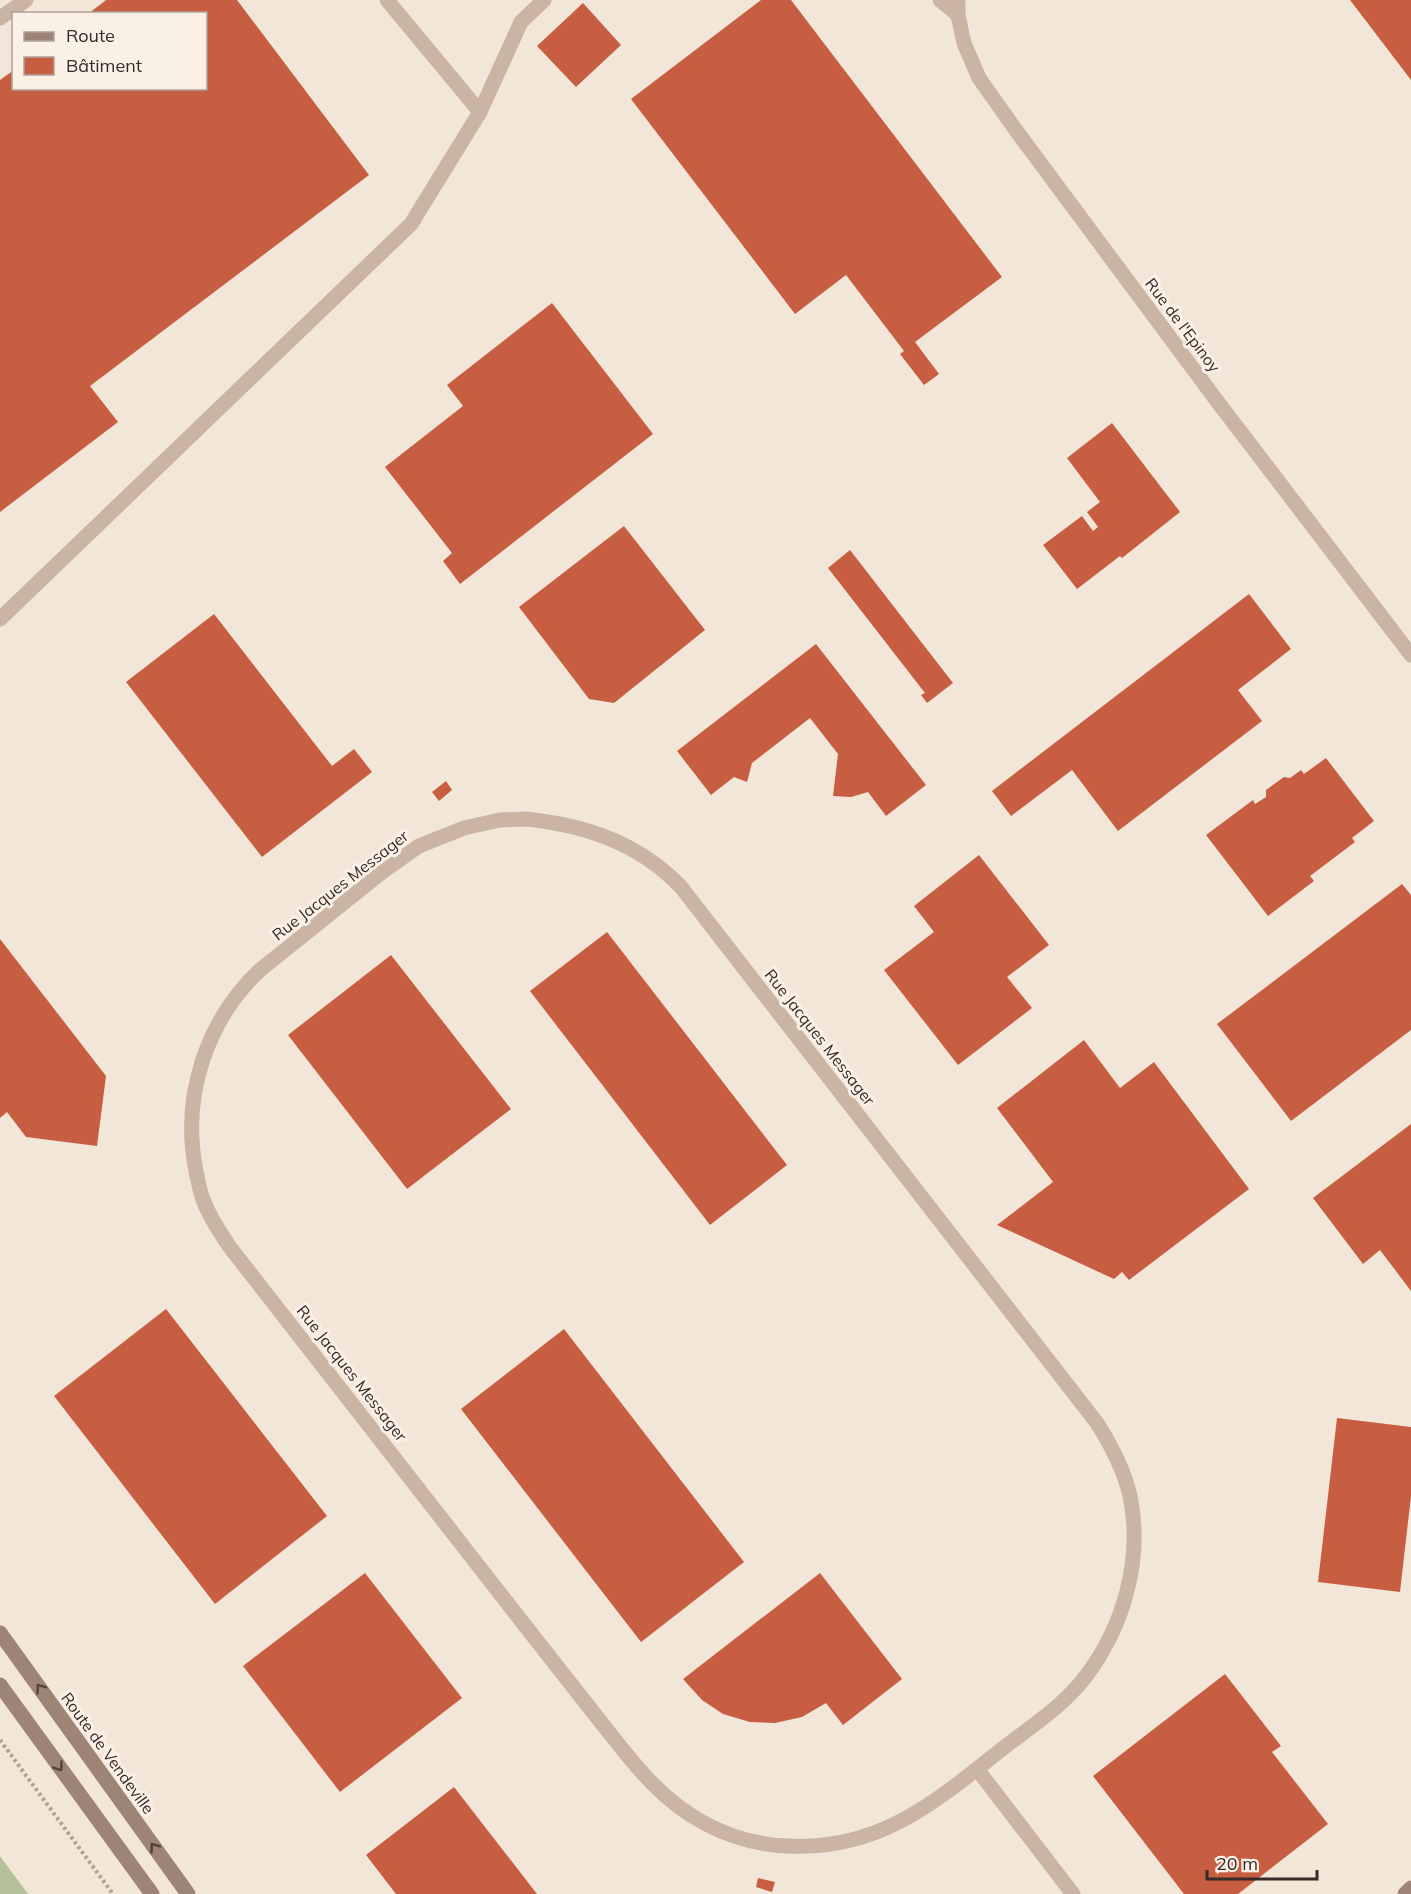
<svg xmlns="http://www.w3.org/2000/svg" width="1411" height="1894" font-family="Mulish,sans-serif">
<rect width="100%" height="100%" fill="#f2e6d9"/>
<polygon fill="#b5c199" points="0,1856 28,1894 0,1894"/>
<g fill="#c85e41">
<polygon points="106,0 237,0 369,175 90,386 118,422 0,512 0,80 14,70 14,88 206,88 206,14 88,14"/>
<polygon points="761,0 791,0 1002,277 915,342 939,374 924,385 900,354 904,351 846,275 795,314 631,99"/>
<polygon points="1350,0 1411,0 1411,80"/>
<polygon points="583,3 621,45 576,87 537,46"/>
<polygon points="552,303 653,434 460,584 443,561 452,553 385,467 463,406 447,385"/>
<polygon points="1112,423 1180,512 1122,558 1120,556 1077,589 1043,545 1082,516 1093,531 1098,527 1087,512 1100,502 1067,458"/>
<polygon points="624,526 705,630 614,703 589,699 519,607"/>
<polygon points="850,550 953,683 927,703 921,695 925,693 828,568"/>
<polygon points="1249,594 1291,649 1238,690 1262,721 1118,831 1072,770 1011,816 992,791"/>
<polygon points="214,614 332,766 354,749 372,772 262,857 126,682"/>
<polygon points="816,644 926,785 886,816 868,792 851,797 833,796 838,754 810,718 752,763 747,782 734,777 711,795 677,751"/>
<polygon points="1326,758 1374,821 1352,838 1355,842 1310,876 1314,881 1268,916 1206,835 1253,800 1255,804 1266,797 1266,790 1284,777 1290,778 1301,770 1304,774"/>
<polygon points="446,781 452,790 439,801 432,792"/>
<polygon points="979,855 1049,945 1007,977 1032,1008 958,1065 884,970 934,932 914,906"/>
<polygon points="1402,884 1411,895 1411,1030 1291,1121 1217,1024"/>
<polygon points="607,932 787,1165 710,1225 530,991"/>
<polygon points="0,939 106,1076 97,1146 26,1137 7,1112 0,1118"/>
<polygon points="391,955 511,1109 407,1189 288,1035"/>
<polygon points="1084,1040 1120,1088 1154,1062 1249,1189 1129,1280 1122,1272 1114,1279 997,1225 1053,1182 997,1108"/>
<polygon points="1411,1124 1411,1291 1380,1250 1363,1264 1313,1198"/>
<polygon points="166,1309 327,1516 215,1604 54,1396"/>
<polygon points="564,1329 744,1562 641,1642 461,1409"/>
<polygon points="1337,1418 1411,1427 1411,1496 1400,1592 1318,1582"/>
<polygon points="365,1573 462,1698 340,1792 243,1666"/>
<polygon points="820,1573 902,1679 843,1725 826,1703 802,1717 775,1723 750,1722 723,1714 702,1700 683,1679"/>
<polygon points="1225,1674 1281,1746 1272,1752 1328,1824 1238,1894 1184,1894 1093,1776"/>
<polygon points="454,1787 537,1894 396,1894 366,1855"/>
<polygon points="758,1878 775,1882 772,1892 756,1887"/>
</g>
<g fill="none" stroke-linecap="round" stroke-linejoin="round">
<polyline stroke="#b69f8f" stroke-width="4" stroke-dasharray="3 3" stroke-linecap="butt" points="0,1740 113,1894"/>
<g stroke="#cab5a5" stroke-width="15">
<polyline points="387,0 480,112"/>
<polyline points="940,0 958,15"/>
<polyline points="0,18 26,0"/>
<polyline points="0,619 411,224 480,112 521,22 544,0"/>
</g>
<g stroke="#cab5a5" stroke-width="15">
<polyline points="958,0 958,15 964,43 979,78 1015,129 1217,401 1411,655"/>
<path d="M526,819C585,825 639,843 681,887L1097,1423C1111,1445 1124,1470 1130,1496C1143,1558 1124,1626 1086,1676C1063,1707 1027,1729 997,1753C932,1805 876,1851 788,1846C759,1845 730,1837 704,1823C658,1798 632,1761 600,1721C575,1689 549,1656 523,1623C425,1497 327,1372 229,1246C220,1232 210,1218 204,1202C200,1193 198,1181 196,1171C181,1097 206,1021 260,970L381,873L419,846L464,828L500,820Z"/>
<polyline points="977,1769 1073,1894"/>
</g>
<g stroke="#9e8477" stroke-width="15">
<polyline points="0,1633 188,1894"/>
<polyline points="0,1685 152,1894"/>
<polyline points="1405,1894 1411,1888"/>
</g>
</g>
<defs><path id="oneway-chevron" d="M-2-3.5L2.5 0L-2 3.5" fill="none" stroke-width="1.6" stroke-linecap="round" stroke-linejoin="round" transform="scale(1.5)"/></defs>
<g stroke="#50413b">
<use href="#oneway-chevron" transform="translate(40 1688) rotate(-126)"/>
<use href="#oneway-chevron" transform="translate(59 1767) rotate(54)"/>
<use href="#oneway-chevron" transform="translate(154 1847) rotate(-126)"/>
</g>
<g text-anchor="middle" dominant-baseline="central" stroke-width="6" stroke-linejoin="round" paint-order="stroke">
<g font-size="16" fill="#362b27" stroke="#faf0e6">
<text transform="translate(1183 325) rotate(53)">Rue de l'Epinoy</text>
<text transform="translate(340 885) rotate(-38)">Rue Jacques Messager</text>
<text transform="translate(820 1037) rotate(52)">Rue Jacques Messager</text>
<text transform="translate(352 1373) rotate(52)">Rue Jacques Messager</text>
<text transform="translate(108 1753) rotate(54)">Route de Vendeville</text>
</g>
</g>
<rect x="12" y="12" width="195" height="78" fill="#faf0e6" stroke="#aca19a" stroke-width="1.5"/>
<rect x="24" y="32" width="30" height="9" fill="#9e8477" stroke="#aca19a" stroke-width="1.5"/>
<text x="66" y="42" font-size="18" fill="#362b27">Route</text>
<rect x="24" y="57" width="30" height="18" fill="#c85e41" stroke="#aca19a" stroke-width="1.5"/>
<text x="66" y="72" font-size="18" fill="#362b27">Bâtiment</text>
<path d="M1207 1870v9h110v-9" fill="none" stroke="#362b27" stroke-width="3"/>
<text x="1216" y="1870" font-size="18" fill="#362b27" stroke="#faf0e6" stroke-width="4.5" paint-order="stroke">20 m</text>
</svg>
